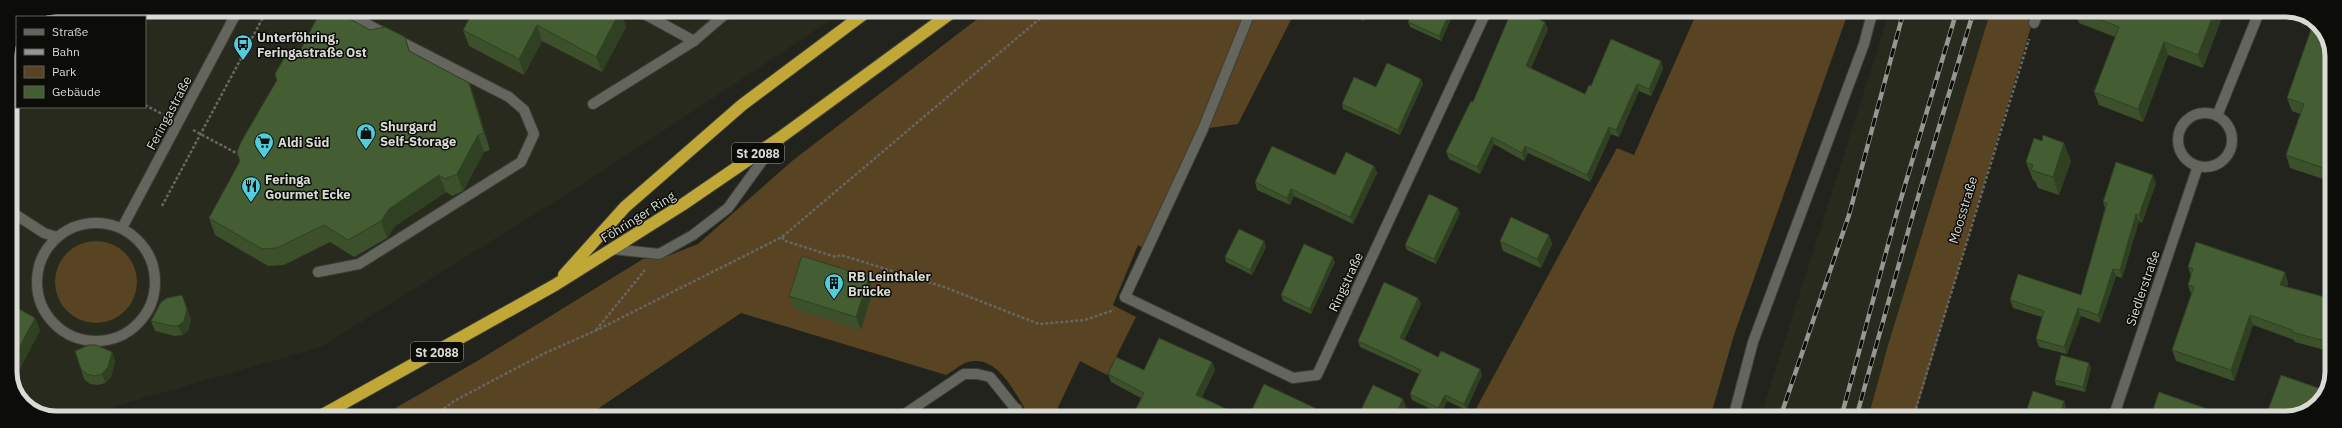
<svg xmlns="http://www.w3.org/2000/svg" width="2342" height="428" font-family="'IBM Plex Sans',sans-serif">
<rect width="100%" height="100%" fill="#22231c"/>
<g fill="#282a1d">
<polygon points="56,10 846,10 580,186 321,347 75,418 50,418 23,404 10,377 10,56 17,40 17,107 145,107 145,17 39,17"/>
<polygon points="1890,10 1991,10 1888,345 1868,418 1760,418"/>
</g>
<g fill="#584323">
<path d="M989,10H1296L1238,124L1203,129L1146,249L1138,245L1113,305L1136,317L1107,375L1080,361L1053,418H1031C1016,397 1000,354 968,362C961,364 953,371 946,375L741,313L584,418H378L479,360L643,259H660L698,244L792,161Z"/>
<polygon points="1698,10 1849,10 1734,335 1710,418 1471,418 1617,148 1634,155"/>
<polygon points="1991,10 2036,10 1914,418 1868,418 1888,345"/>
<circle cx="96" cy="282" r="41"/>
</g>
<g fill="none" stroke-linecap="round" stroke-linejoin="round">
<defs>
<g id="lane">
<polyline points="637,10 694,41"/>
<polyline points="593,104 694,41 730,10"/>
<polyline points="10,211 44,233 57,237"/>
<polyline points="612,249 659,254 693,235 728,208 775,143"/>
<polyline points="318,272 359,264 521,162 534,134 524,110 509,97 339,10"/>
<polyline points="1125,297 1203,129 1251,10"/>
<polyline points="899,418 964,374 977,374 990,377 1023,418"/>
<polyline points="1004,418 1017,409"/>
<polyline points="1733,418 1753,342 1864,44 1873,10"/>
</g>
<g id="street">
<polyline points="2034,23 2039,10"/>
<circle cx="2205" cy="140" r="27"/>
<polyline points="2217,116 2260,10"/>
<circle cx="96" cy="282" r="59"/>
<polyline points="122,228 238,10"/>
<polyline points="1125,297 1293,378 1317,375 1487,10"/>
<polyline points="10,325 17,329 12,337"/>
<polyline points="2113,418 2198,166"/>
</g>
<g id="highway">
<polyline points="564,275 625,207 742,105 869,10"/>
<polyline points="317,418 555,285 682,205 777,140 955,10"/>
</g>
</defs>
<use href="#lane" stroke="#3d3e38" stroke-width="12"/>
<use href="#street" stroke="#3d3e38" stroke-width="12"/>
<use href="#highway" stroke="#3d3e38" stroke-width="14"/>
<g stroke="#666760" stroke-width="2.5" stroke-dasharray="3 2" stroke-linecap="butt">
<polyline points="145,105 164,115"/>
<polyline points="193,130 240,155"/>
<polyline points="162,206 267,10"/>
<polyline points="782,237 785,241 836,257 841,255 944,287 1039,324 1085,320 1114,310"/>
<polyline points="10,272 17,271"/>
<polyline points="596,330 645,270"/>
<polyline points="432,418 454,401 545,353 595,331 782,237 1050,10"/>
<polyline points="1913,418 2029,39"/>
</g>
<use href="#lane" stroke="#64655d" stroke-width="10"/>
<use href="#street" stroke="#64655d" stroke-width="10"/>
<use href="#highway" stroke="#c1a735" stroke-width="12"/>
<defs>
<g id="rail">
<polyline points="1780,418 1849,215 1904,10"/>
<polyline points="1841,418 1897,212 1957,10"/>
<polyline points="1856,418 1913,214 1974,10"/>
</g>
</defs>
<use href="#rail" stroke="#969791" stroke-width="4.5"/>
<use href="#rail" stroke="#0c0c09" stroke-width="3" stroke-dasharray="9" stroke-linecap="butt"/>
</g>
<g fill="#3b502b">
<polygon points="402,10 415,10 412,15"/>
<polygon points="683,10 689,10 688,13"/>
<polygon points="1342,10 1370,10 1364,21"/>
<polygon points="1414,10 1455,10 1441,41 1410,27 1408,22"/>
<polygon points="2074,10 2222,10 2223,15 2203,68 2168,55 2143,122 2099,105 2094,92 2115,37 2079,23"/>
<polygon points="620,11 626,27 602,72 542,41 524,75 469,46 463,30"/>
<polygon points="1545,22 1548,29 1531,68 1585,94 1591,86 1661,61 1663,69 1651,96 1639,91 1619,137 1611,134 1590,182 1528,153 1524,161 1494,144 1480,174 1449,159 1446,152 1473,102"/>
<polygon points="370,30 405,37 410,51 469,83 475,100 490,150 484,152 463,191 452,196 446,192 395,226 387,238 354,257 330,242 284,265 268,266 215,235 209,218 240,161 237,152"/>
<polygon points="2332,51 2332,182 2290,168 2286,155 2300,114 2292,111 2287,98"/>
<polygon points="1421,79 1423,84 1400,135 1343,109 1342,104 1376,87"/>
<polygon points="2071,161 2059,195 2038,188 2035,181 2033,180 2026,162"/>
<polygon points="1374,166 1377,173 1353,224 1294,196 1290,205 1257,190 1255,182 1335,175"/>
<polygon points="2156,183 2142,223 2139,221 2122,278 2116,276 2100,323 2081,316 2067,354 2039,347 2036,339 2042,317 2013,308 2010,300 2081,295 2105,208 2103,202"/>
<polygon points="1460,213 1436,264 1407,250 1405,245"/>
<polygon points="1549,235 1552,244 1541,268 1503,251 1500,241"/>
<polygon points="1264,241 1266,247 1252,275 1226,262 1225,257"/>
<polygon points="1335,262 1311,314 1283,301 1281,295"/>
<polygon points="2188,267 2285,272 2288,283 2287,287 2332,299 2332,352 2295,342 2294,340 2253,325 2234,381 2176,361 2172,350 2191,294 2188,285 2191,276"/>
<polygon points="869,277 873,290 861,330 794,309 789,296"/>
<polygon points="1418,298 1421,304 1404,340 1438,357 1480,369 1482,375 1466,410 1447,401 1441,414 1412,400 1410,394 1419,374 1360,347 1358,341"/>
<polygon points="10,304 35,318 40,331 16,322 10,319"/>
<polygon points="191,318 188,331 182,335 175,336 155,331 151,321"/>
<polygon points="75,351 112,352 115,361 111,377 105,383 98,385 90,384 84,379"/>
<polygon points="1212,362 1215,370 1202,397 1246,418 1161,418 1159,417 1159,418 1135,418 1134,413 1141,398 1111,382 1108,374 1144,370"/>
<polygon points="2091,368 2085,392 2056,385 2055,380"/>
</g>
<g fill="#304123">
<polygon points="56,10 65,10 61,17 49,17 52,12"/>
<polygon points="410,10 415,10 412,15"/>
<polygon points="1362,10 1370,10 1364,21 1361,13"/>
<polygon points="1451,10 1455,10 1441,41 1439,36"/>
<polygon points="2215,10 2222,10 2223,15 2203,68 2198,55"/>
<polygon points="620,11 626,27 602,72 596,57"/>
<polygon points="1545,22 1548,29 1529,73 1526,66"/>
<polygon points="537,25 542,41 524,75 519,59"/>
<polygon points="2164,42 2168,55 2143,122 2138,109"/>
<polygon points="1661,61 1663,69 1651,96 1649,89"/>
<polygon points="17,77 17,99 10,112 10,91"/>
<polygon points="1421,79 1423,84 1400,135 1398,130"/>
<polygon points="469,83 475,100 490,150 484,133"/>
<polygon points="1637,84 1639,91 1619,137 1616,130"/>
<polygon points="1609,127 1611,134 1590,182 1587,175"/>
<polygon points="478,135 484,152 463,191 457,174"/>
<polygon points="1492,137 1494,144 1480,174 1477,167"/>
<polygon points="2064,143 2071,161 2059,195 2053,177"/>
<polygon points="1525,146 1528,153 1524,161 1522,153"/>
<polygon points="1374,166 1377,173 1353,224 1350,217"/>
<polygon points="439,175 446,192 395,226 387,238 381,221 389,209"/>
<polygon points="2153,175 2156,183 2142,223 2139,215"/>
<polygon points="1291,189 1294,196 1290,205 1287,198"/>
<polygon points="1458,208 1460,213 1436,264 1434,259"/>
<polygon points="2136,214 2139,221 2122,278 2120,270"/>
<polygon points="1549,235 1552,244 1541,268 1537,259"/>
<polygon points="1264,241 1266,247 1252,275 1250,270"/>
<polygon points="1333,257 1335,262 1311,314 1310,309"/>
<polygon points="2113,269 2116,276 2100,323 2098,315"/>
<polygon points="2285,272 2288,283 2284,296 2280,285"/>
<polygon points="869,277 873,290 861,330 856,317"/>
<polygon points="1418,298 1421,304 1402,345 1400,338"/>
<polygon points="2078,308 2081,316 2067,354 2064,347"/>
<polygon points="187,309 191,318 188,331 182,335 178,326"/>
<polygon points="2250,315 2253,325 2234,381 2231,370"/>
<polygon points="35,318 40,331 13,382 10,377 10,365"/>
<polygon points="112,352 115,361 111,377 105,383 102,374"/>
<polygon points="1212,362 1215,370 1199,403 1196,395"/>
<polygon points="2089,363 2091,368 2085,392 2083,387"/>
<polygon points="1480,369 1482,375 1466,410 1464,404"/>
<polygon points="2321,389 2323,394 2316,406 2315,407"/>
<polygon points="1445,395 1447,401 1441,414 1438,408"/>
<polygon points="1403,399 1407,409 1402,418 1394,418"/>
<polygon points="2064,401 2066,406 2063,418 2059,418"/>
<polygon points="1315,408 1318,416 1317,418 1310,418"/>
<polygon points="1156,409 1159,417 1159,418 1152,418"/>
<polygon points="2219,413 2220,418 2217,418"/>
</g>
<g fill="#455d32" stroke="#304123">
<polygon points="474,10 618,10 620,11 596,57 537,25 519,59 463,30"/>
<polygon points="1356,10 1362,10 1361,13"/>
<polygon points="1414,10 1451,10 1439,36 1408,22"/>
<polygon points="1512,10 1519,10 1545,22 1526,66 1585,94 1589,85 1591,86 1611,39 1661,61 1649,89 1637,84 1616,130 1609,127 1587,175 1525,146 1522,153 1492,137 1477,167 1446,152 1471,101 1473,102"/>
<polygon points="2075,10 2215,10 2198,55 2164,42 2138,109 2094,92 2119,27"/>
<polygon points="52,12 49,17 39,17"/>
<polygon points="341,14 370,30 385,27 405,37 409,51 469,83 484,133 478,135 457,174 445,179 439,175 389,209 381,221 348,240 324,225 277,248 262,249 209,218 240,161 237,152 241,142 277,80 275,74 287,53 298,55 316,20"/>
<polygon points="2314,21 2319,24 2332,51 2332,171 2286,155 2304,104 2287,98"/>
<polygon points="17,40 17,77 10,91 10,56"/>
<polygon points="1387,63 1421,79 1398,130 1342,104 1354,77 1376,87"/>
<polygon points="2043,135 2064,143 2053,177 2031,170 2033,165 2026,162 2034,138 2042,141"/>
<polygon points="1272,146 1335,175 1346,152 1374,166 1350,217 1291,189 1287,198 1255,182"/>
<polygon points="2116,162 2153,175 2139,215 2136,214 2120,270 2113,269 2098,315 2078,308 2064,347 2036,339 2044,311 2010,300 2018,274 2081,295 2107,203 2103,202"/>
<polygon points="1429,194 1458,208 1434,259 1405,245"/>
<polygon points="1511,217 1549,235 1537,259 1500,241"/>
<polygon points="1239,229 1264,241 1250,270 1225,257"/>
<polygon points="2196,242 2285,272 2280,285 2332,299 2332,343 2292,332 2292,330 2250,315 2231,370 2172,350 2194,287 2188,285 2193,269 2188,267"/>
<polygon points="1304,244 1333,257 1310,309 1281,295"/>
<polygon points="802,256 869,277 856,317 789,296"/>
<polygon points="1384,282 1418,298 1400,338 1438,357 1441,351 1480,369 1464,404 1445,395 1438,408 1410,394 1421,370 1358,341"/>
<polygon points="182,295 187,309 184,321 178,326 172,326 151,321 161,302 167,298"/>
<polygon points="10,304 35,318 10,365 10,332 18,319 18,313 10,309"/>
<polygon points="1159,338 1212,362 1196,395 1246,418 1175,418 1156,409 1152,418 1143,418 1134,413 1144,393 1108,374 1116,357 1144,370"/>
<polygon points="89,345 96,345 112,352 108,367 102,374 94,376 87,374 81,369 75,351"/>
<polygon points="2061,355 2089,363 2083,387 2055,380"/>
<polygon points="2281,375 2321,389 2315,407 2286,418 2265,418"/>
<polygon points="1264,384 1315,408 1310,418 1248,418"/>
<polygon points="1373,385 1403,399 1394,418 1357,418"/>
<polygon points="2033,391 2064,401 2059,418 2020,418 2023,411 2026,412"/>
<polygon points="2159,392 2219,413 2217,418 2150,418"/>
</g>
<defs>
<symbol id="bus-pin" viewBox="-11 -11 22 30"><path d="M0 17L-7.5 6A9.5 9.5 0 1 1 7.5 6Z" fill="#52cbda" stroke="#0c0c09"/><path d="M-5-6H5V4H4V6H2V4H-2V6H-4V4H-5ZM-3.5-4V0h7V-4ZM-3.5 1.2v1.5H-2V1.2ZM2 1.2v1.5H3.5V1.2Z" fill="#111"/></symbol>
<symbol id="shop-pin" viewBox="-11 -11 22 30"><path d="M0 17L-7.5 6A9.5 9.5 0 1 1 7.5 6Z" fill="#52cbda" stroke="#0c0c09"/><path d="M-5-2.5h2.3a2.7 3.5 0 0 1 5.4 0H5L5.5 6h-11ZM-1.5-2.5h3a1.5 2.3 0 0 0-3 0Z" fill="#111"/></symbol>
<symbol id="supermarket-pin" viewBox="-11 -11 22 30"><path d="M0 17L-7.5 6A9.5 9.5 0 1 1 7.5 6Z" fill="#52cbda" stroke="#0c0c09"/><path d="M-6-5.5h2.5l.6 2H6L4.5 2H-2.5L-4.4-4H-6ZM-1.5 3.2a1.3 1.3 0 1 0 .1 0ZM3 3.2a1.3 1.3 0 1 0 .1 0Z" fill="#111"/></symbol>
<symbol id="restaurant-pin" viewBox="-11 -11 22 30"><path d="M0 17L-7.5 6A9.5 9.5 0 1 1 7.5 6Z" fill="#52cbda" stroke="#0c0c09"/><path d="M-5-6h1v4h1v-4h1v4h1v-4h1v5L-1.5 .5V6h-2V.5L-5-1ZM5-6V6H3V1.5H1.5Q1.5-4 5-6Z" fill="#111"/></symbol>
<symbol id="building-pin" viewBox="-11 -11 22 30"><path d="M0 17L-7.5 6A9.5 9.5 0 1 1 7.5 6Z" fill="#52cbda" stroke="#0c0c09"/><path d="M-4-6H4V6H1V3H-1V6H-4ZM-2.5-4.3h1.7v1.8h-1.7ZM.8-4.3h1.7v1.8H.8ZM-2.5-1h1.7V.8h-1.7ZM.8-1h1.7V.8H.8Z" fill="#111"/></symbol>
</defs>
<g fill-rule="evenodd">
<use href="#bus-pin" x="232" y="33" width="22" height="30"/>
<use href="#shop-pin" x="355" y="122" width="22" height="30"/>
<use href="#supermarket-pin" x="253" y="131" width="22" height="30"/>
<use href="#restaurant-pin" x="240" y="175" width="22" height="30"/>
<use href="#building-pin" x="823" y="272" width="22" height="30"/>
</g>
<g text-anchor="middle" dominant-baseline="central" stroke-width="3" stroke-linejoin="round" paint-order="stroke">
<g fill="#0c0c09" stroke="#9c9c98" stroke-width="1">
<rect x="732" y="143" width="52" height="20" rx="3"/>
<rect x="411" y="342" width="52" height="20" rx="3"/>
</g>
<g font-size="12" font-weight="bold" fill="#d9dad5">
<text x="758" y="153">St 2088</text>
<text x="437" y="352">St 2088</text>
</g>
<g font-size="13" font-weight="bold" fill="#d9dad5" stroke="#0c0c09" text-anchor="start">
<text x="257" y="37">Unterföhring,<tspan x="257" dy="15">Feringastraße Ost</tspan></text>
<text x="380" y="126">Shurgard<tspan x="380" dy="15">Self-Storage</tspan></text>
<text x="278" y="142">Aldi Süd</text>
<text x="265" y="179">Feringa<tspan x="265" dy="15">Gourmet Ecke</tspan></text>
<text x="848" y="276">RB Leinthaler<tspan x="848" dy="15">Brücke</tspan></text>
</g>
<g font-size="13" fill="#d9dad5" stroke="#0c0c09">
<text transform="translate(169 113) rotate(-62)">Feringastraße</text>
<text transform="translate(1963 210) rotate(-73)">Moosstraße</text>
<text transform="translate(638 217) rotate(-32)">Föhringer Ring</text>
<text transform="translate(1346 282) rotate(-65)">Ringstraße</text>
<text transform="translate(2143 288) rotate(-71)">Siedlerstraße</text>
</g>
</g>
<path d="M0 0H2342V428H0ZM56 17H2286A39 39 0 0 1 2325 56V372A39 39 0 0 1 2286 411H56A39 39 0 0 1 17 372V56A39 39 0 0 1 56 17Z" fill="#0c0c09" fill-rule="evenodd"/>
<path fill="none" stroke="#d9dad5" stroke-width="5" d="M56 17H2286A39 39 0 0 1 2325 56V372A39 39 0 0 1 2286 411H56A39 39 0 0 1 17 372V56A39 39 0 0 1 56 17Z"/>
<rect x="16" y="16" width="130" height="92" fill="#0c0c09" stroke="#5e5e5b"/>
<rect x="24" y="29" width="20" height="6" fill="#64655d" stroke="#5e5e5b"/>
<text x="52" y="36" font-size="12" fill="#d9dad5">Straße</text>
<rect x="24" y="49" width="20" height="6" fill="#969791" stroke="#5e5e5b"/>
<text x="52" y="56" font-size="12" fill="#d9dad5">Bahn</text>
<rect x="24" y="66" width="20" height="12" fill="#584323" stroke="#5e5e5b"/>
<text x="52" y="76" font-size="12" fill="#d9dad5">Park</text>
<rect x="24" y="86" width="20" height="12" fill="#455d32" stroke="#5e5e5b"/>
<text x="52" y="96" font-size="12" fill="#d9dad5">Gebäude</text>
</svg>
